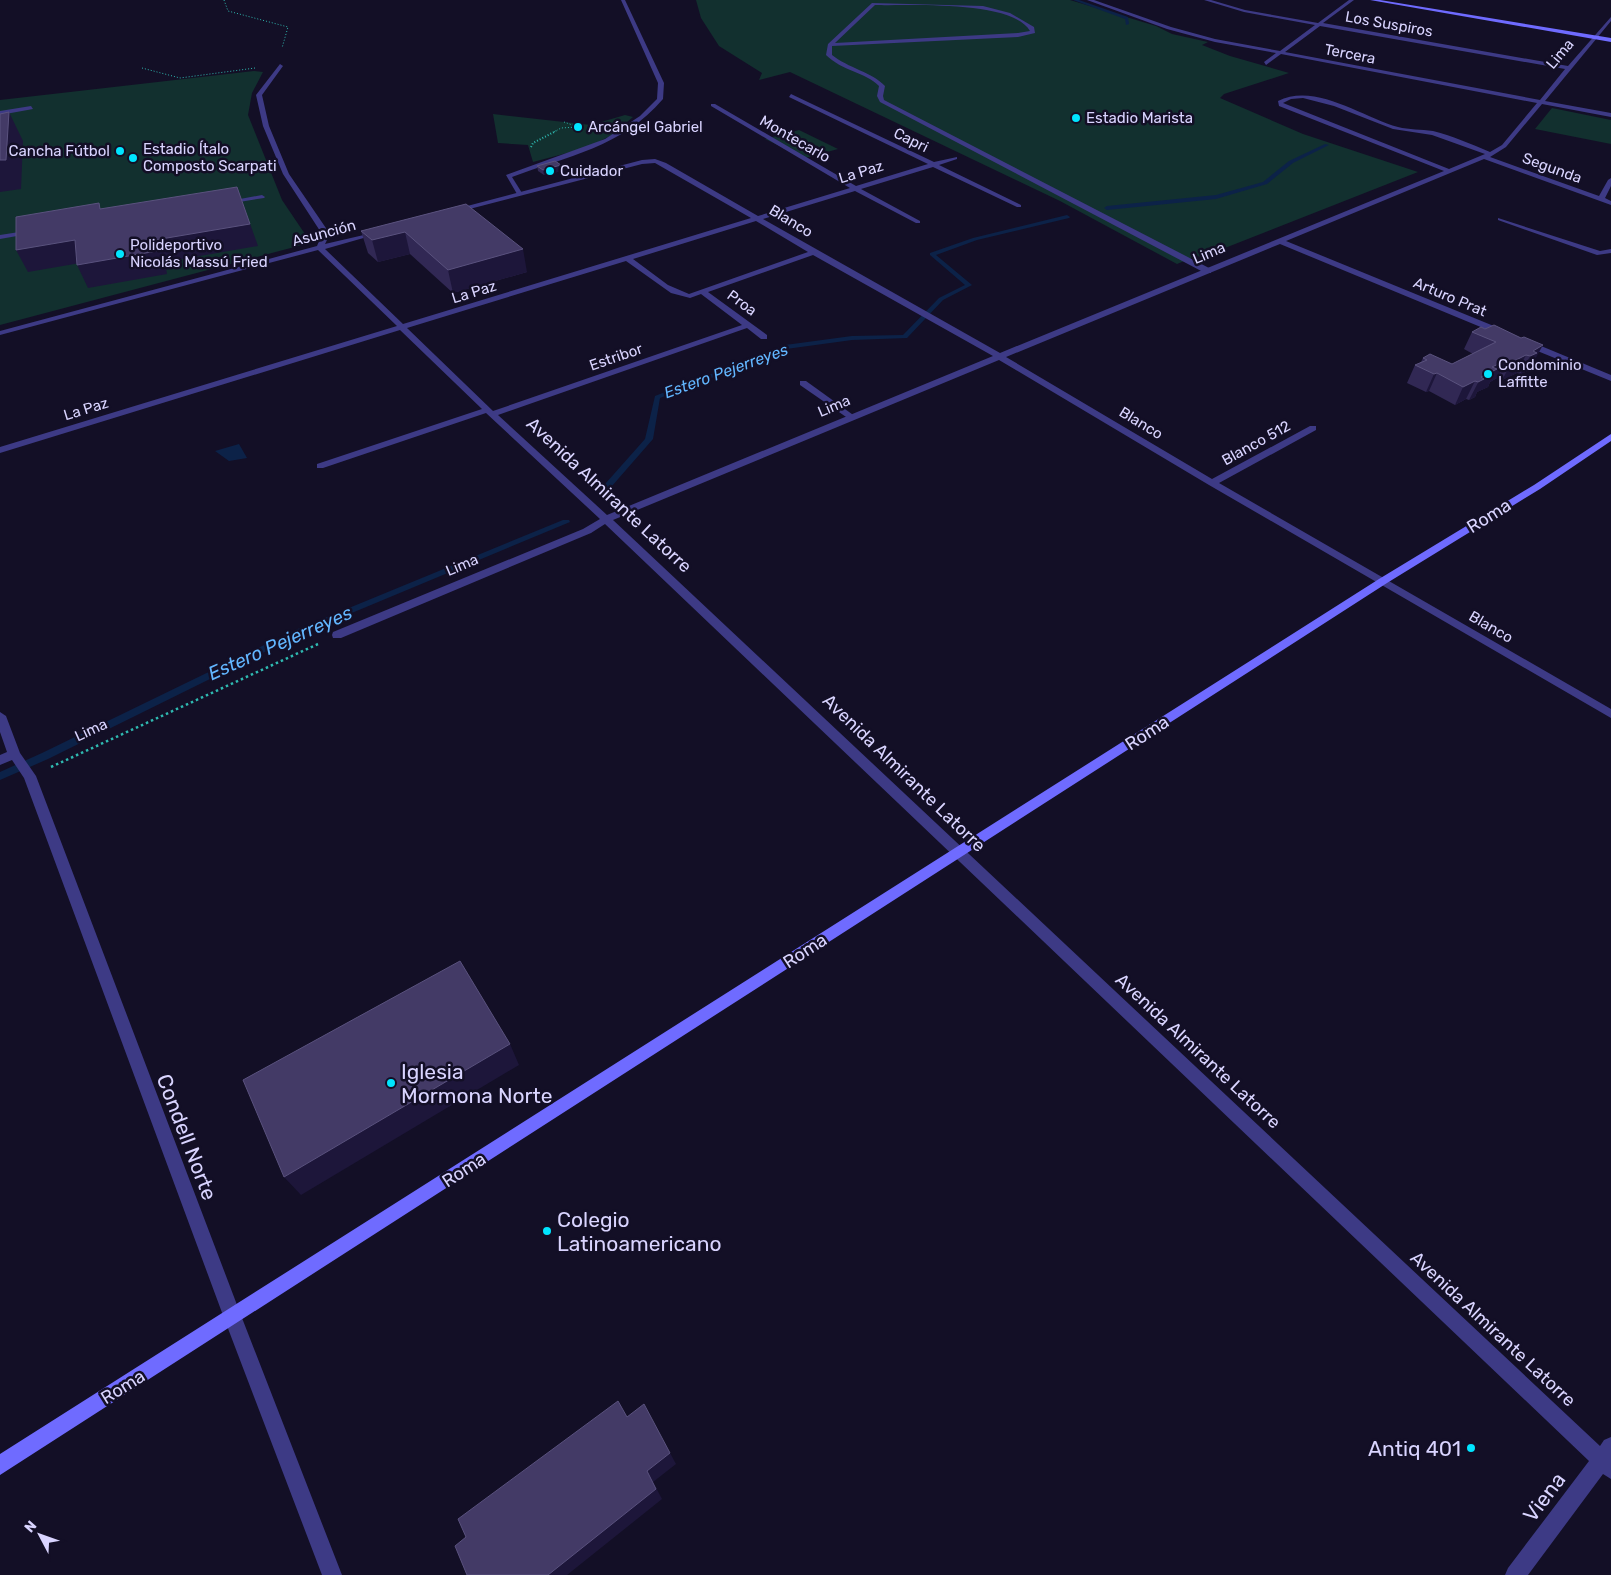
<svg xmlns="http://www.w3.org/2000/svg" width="1611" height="1575" font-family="Rubik,sans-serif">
<rect width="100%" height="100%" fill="#130f26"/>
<g fill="#12302f">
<polygon points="696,0 1070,0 1156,26 1172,34 1208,42 1202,45 1230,56 1289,73 1224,94 1220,98 1303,134 1418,172 1202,257 1196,256 1177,264 1060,201 790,72 759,80 762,73 719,46 701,18"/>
<polygon points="254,71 263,72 252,93 248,115 282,200 309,240 302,245 0,325 0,100"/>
<polygon points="1552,108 1611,120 1611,144 1535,129"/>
<polygon points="493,114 591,125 625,115 633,117 610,136 586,148 533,162 528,145 498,143"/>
<polygon points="799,130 838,149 805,158 765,139"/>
</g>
<polygon fill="#0c2248" points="239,444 247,458 229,461 215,451"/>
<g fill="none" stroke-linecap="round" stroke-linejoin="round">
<g fill="#0c2248" fill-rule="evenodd">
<polygon points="1073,0 1079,0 1128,17 1129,24 1126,25 1125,19"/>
<polygon points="1325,144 1329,145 1293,163 1267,184 1216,199 1107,210 1104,208 1107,206 1216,195 1263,182 1289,161"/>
<polygon points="1067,215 1070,217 1069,218 977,240 936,255 972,285 943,300 907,338 852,340 786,349 660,398 653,439 605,494 602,494 598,492 645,439 655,396 785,345 852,336 903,335 939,298 965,285 930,255 930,253 973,238"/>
<polygon points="563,520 569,520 570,522 299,635 48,759 0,780 0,772 42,753 293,631"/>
</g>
<g stroke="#2fb8b0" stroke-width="1" stroke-dasharray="1 2" stroke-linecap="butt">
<polyline points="224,0 228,11 288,27 282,48"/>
<polyline points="142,68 180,78 255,68"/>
<polyline points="554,132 561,128 578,127 564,122"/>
</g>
<polyline stroke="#2fb8b0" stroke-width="2" stroke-dasharray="1 2" stroke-linecap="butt" points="531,147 533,143 556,131"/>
<polyline stroke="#2fb8b0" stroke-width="2.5" stroke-dasharray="2.5 3" stroke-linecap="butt" points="51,767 318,644"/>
<g fill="#3d3a85" fill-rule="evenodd">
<path d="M621,0H625L664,83L663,99C622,147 568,156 512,177L522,193L517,194L506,175L605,139L640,116L657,99L658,83Z"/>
<path d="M872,3L983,6L1010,13L1034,27L1035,33L1018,37L832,46V55C848,68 872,72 885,86L883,96L884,100L1211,269V273H1205L880,102L877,96L879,86C865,72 842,71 826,55L828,44ZM875,5C908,6 1013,0 1030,31L1018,33L835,43Z"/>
<polygon points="31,106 33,109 0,115 0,111"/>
<polygon points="262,195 265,197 264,198 227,204 224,202"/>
<polygon points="32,230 36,232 34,233 0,239 0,235"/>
<polygon points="800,381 806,381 856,417 855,419 849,419 800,385"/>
</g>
<g fill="#3d3a85" fill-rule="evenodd">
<path d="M1087,0H1094L1171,27L1215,39L1280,51L1315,25L1244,12L1204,0H1211L1245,10L1318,23L1349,0H1354L1323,23L1568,66L1611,17V21L1545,101L1611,113V117L1542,104L1506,147L1490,157L1599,196L1608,180L1611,178V186L1605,198L1611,201V205L1484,159L1286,241L1506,331V335H1500L1280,244L1006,357L1212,479L1310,426H1316V430L1219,483L1611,709V718L1209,485L999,360L613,520L1600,1446L1604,1440L1611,1437V1479L1603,1474L1528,1575H1505L1508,1568L1589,1461L605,524L591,533L341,638H333L332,635L333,632L583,529L600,519L486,413L323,468H317V464L482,409L400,330L0,453V447L397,326L318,250L0,335V331L317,246L322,234L283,174L263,126L256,95L280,64L283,66L262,95L269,126L289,174L330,234L325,244L381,231V233L325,249L403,324L751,218L655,163L642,164L454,213L451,211L452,210L642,160L655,159L666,163L758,216L850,188L711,106V104H715L856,186L928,164L789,97L791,94L934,162L957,157V159L939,165L1021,205V207H1017L933,167L861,189L920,221V223H916L855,191L763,219L1000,353L1444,171L1279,106L1278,101C1315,82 1362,117 1398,127C1409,130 1421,129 1433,131C1453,136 1471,144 1490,152L1502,145L1537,103L1281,54L1266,65L1264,62L1276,53L1215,42L1167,29ZM1320,26L1565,69L1540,100L1285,52ZM1303,98L1334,106L1393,129L1432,135L1485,154L1449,169L1283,103L1291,99ZM756,221L808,252L689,294L668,285L633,259ZM813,255L993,356L607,515L498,415L747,328L761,339H767V335L708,292ZM626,261L671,293L690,298L701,294L742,325L493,411L407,328Z"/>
<polygon points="1498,218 1600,251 1611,249 1611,253 1597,255 1498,220"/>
<polygon points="1523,341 1529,341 1611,375 1611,381 1523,345"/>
<polygon points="0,712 6,716 20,753 36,776 242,1318 342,1575 322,1575 224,1318 24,778 12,760 0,765 0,755 7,752 0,732"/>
</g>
<g fill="#6f6bff" fill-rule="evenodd">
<polygon points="1370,0 1380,0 1611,38 1611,42"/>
<polygon points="1611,434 1611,441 1540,489 1387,583 0,1475 0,1454 1379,579 1534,485"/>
</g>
</g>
<g fill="#312854">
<polygon points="561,165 562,171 544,175 538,171 537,166"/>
<polygon points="466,204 527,272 453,293 410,254 378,262 368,253 361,231"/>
<polygon points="1485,329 1521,338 1533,363 1531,365 1528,371 1520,374 1517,373 1502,380 1497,378 1490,382 1488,387 1477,392 1475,397 1469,400 1466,399 1455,405 1429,391 1426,392 1407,383 1415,365 1421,362 1423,358 1452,364 1473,354 1464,349 1472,332"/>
</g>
<g fill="#1d163a">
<polygon points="9,112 23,141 21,189 0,192 0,160"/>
<polygon points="561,165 562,171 544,175 543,170"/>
<polygon points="237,187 258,246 165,262 167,274 88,288 77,265"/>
<polygon points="405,232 410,254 378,262 372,240"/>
<polygon points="75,240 86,262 28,272 16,250"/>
<polygon points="523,249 527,272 453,293 448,270"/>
<polygon points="1543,345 1533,363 1531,365 1528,371 1520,374 1533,351"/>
<polygon points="1526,355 1517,373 1502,380 1512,362"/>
<polygon points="1507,360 1497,378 1490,382 1488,387 1477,392 1475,397 1469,400 1481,377 1492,367"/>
<polygon points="1437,373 1429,391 1426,392 1434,374"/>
<polygon points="1475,381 1466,399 1455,405 1463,387"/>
<polygon points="510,1044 519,1065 301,1195 284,1177"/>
<polygon points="670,1453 676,1464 653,1482 662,1499 567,1575 548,1575 647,1471"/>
</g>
<g fill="#433a66" stroke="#5a527e">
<polygon points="9,112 6,160 0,160 0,114"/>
<polygon points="555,161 561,165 543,170 537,166"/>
<polygon points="237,187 250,224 155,240 157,251 77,265 75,240 16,250 16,217 99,203 100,209"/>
<polygon points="466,204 523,249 448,270 405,232 372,240 361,231"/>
<polygon points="1494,325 1521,338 1524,337 1543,345 1533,351 1537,353 1530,356 1526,355 1512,362 1507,360 1492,367 1497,369 1481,377 1484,379 1478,382 1475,381 1463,387 1437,373 1434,374 1415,365 1427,360 1423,358 1430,354 1452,364 1496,342 1472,332 1481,327 1485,329"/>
<polygon points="460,961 510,1044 284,1177 243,1080"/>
<polygon points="618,1401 627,1417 644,1404 670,1453 647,1471 656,1489 548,1575 467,1575 455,1546 466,1537 458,1519"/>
</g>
<g fill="#00e5ff" stroke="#130f26" stroke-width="2">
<circle cx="1076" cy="118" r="5"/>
<circle cx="578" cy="127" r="5"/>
<circle cx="120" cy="151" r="5"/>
<circle cx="133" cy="158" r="5"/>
<circle cx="550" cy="171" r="5"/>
<circle cx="120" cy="254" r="5"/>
<circle cx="1488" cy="374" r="5"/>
<circle cx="391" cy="1083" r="5"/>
<circle cx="547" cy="1231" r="5"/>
<circle cx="1471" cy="1448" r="5"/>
</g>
<g text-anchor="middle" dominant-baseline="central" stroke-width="5" stroke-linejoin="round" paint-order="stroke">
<g font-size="15" fill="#d9d4ff" stroke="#130f26">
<text transform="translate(1389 24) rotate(10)">Los Suspiros</text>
<text transform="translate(1350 54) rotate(11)">Tercera</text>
<text transform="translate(1560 54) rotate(-50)">Lima</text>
<text transform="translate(795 139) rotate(30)">Montecarlo</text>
<text transform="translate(911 140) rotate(26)">Capri</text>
<text transform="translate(1552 168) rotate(20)">Segunda</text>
<text transform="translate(861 172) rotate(-17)">La Paz</text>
<text transform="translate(791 221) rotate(31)">Blanco</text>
<text transform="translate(324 233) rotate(-15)">Asunción</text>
<text transform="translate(1209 253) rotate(-23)">Lima</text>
<text transform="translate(474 292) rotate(-17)">La Paz</text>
<text transform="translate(1450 297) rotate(23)">Arturo Prat</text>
<text transform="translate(742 303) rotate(36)">Proa</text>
<text transform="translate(616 357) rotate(-19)">Estribor</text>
<text transform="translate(834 406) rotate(-23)">Lima</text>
<text transform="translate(86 409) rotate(-17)">La Paz</text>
<text transform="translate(1141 423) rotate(31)">Blanco</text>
<text transform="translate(1256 443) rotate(-29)">Blanco 512</text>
<text transform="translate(462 565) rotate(-23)">Lima</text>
<text transform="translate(1491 627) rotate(30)">Blanco</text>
<text transform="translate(91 730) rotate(-25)">Lima</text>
</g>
<g font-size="15" fill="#d9d4ff" stroke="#130f26" text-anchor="start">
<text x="1086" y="118">Estadio Marista</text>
<text x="588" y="127">Arcángel Gabriel</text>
<text x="143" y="149">Estadio Ítalo<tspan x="143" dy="17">Composto Scarpati</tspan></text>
<text x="110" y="151" text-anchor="end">Cancha Fútbol</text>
<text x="560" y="171">Cuidador</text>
<text x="130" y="245">Polideportivo<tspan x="130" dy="17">Nicolás Massú Fried</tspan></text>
<text x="1498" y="365">Condominio<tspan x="1498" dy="17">Laffitte</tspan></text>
</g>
<g font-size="16" font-style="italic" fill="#62b6ff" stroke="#130f26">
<text transform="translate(726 371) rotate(-20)">Estero Pejerreyes</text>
</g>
<g font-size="18" fill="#d9d4ff" stroke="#130f26">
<text transform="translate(609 495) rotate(43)">Avenida Almirante Latorre</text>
<text transform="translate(1489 516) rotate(-32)">Roma</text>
<text transform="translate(1147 733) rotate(-33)">Roma</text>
<text transform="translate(904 773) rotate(44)">Avenida Almirante Latorre</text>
<text transform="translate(805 951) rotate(-33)">Roma</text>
<text transform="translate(1198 1051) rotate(43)">Avenida Almirante Latorre</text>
<text transform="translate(464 1170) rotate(-33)">Roma</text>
<text transform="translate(1493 1329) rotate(43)">Avenida Almirante Latorre</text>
<text transform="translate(123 1387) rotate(-32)">Roma</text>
</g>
<g font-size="19" font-style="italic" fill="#62b6ff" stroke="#130f26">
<text transform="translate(280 643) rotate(-24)">Estero Pejerreyes</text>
</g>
<g font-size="21" fill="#d9d4ff" stroke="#130f26" text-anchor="start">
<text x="401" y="1071">Iglesia<tspan x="401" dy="24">Mormona Norte</tspan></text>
<text x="557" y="1219">Colegio<tspan x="557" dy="24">Latinoamericano</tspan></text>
<text x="1461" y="1448" text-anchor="end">Antiq 401</text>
</g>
<g font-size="21" fill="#d9d4ff" stroke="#130f26">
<text transform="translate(187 1137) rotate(69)">Condell Norte</text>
<text transform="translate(1544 1497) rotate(-53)">Viena</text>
</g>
</g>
<g transform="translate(40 1535) rotate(311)" stroke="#130f26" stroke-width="4" paint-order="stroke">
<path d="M0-4L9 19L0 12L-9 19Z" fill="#d9d4ff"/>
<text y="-8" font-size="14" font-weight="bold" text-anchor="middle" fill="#d9d4ff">N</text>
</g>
</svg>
